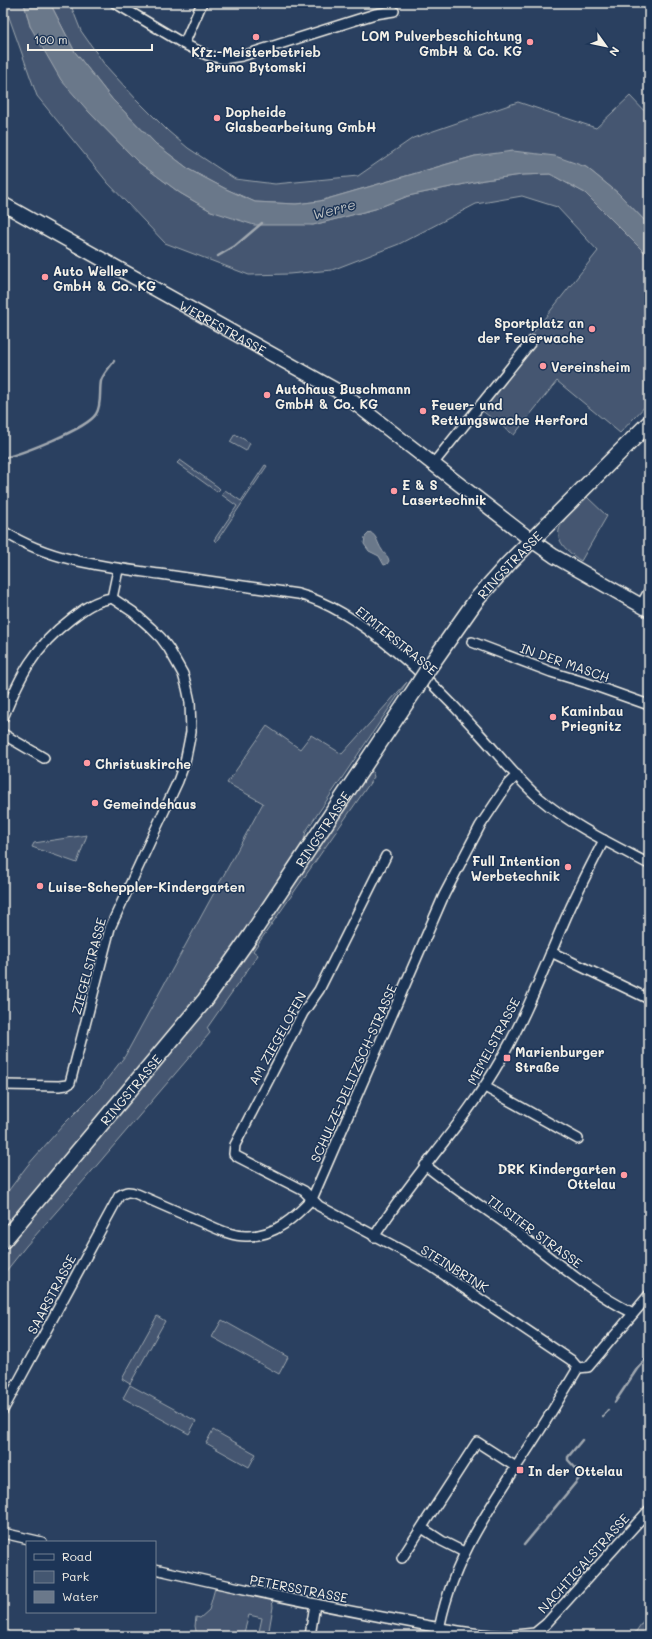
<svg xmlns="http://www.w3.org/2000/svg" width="652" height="1639" font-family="Mali,sans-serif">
<rect width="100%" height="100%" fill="#2a4060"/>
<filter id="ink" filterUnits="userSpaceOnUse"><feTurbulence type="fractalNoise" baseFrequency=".025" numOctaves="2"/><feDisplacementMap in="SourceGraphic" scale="8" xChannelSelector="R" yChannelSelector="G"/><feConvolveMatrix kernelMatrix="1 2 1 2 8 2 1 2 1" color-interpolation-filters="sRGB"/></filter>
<g filter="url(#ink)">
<g fill="#445771" stroke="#9ca4ac">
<polygon points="4,3 24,3 30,26 89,112 137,161 180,193 211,211 313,225 375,209 408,196 484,180 522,175 550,174 585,193 649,257 649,402 620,433 557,381 514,435 481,410 517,353 598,251 557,207 522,196 476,204 399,244 332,270 289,274 249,275 165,243 108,183 37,96"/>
<polygon points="50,3 70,3 81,31 105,65 136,99 168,131 188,148 235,179 275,184 358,176 413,138 518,102 596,128 630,96 649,116 649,225 618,193 586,167 475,156 320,201 296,204 255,202 226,189 190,170 156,144 112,99 75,52"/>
<polygon points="235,434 250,443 246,451 230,442"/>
<polygon points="180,460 218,487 220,489 217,492 177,463"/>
<polygon points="265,465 267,466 216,542 214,540 237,506 222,495 225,490 241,501"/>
<path d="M587,497L607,516L581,561C541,534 562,522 587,497Z"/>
<polygon points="407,682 306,831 303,845 232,952 199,998 3,1231 3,1198 27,1166 64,1124 100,1088 125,1056 263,803 227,783 267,726 300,749 311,735 342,754"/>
<polygon points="371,767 374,777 253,951 258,955 207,1028 210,1033 86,1178 26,1246 3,1275 3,1252 81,1156"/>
<polygon points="87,835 77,863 32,847 34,843"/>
<polygon points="157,1316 165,1321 130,1384 122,1379"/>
<polygon points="222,1320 288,1357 279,1374 212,1337"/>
<polygon points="130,1385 196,1421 189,1434 123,1398"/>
<polygon points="213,1430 256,1454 249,1467 206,1443"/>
<polygon points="215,1588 272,1600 273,1607 268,1636 258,1636 262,1618 249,1615 243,1636 197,1636 195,1626 196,1617 200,1618 209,1610"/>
<polygon points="649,1612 649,1636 633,1636"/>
</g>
<g fill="#6a788a" stroke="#a1a8b0">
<polygon points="24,3 50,3 75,52 112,99 156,144 190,170 226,189 255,202 296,204 320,201 475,156 513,151 555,156 586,167 618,193 649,225 649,257 585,193 550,174 522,175 484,180 408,196 375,209 313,225 254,225 211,211 180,193 137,161 89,112 61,80 30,26"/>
<path d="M370,532C378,537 377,543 382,550C384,554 388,555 389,561L387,564L384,565L379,556L369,551L364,544L365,537Z"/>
</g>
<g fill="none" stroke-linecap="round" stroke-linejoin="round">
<g stroke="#a1a8b0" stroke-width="2.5">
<polyline points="218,256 235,246 262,223"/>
<path d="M3,458C21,454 87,429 96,414C102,405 99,392 101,381C103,374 110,367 114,361"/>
<polyline points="615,1402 637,1369 649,1355"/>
<polyline points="603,1416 608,1410"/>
<polyline points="524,1545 582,1475 568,1460 568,1457 582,1440"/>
</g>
<defs>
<g id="minor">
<polyline points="115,3 184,44 207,55 223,59 242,56 375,14 394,11"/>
<polyline points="184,44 202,3"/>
<polyline points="433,464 532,341"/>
<path d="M3,531C49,561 106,567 160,574C206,581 252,587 298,594C360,610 434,683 476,730C497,752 515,777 538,797C571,825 611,844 649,864"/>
<polyline points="112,598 118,570"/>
<polyline points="641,605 649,591"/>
<polyline points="472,642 551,672 587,683 649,705"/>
<path d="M3,718C20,676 34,647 71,619C85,608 94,601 112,598"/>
<polyline points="3,734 44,758"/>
<polyline points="386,856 319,990 303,1013 235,1145 234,1154 238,1157 304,1191 319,1206 431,1266 571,1360 578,1368"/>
<polyline points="551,952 649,999"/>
<polyline points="3,1085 59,1086 67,1085 70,1083 110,928 178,781 185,762 191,732 190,702 187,688 183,674 169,649 161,638 151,628 133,612 112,598"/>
<polyline points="485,1087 578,1139"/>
<path d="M425,1165C452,1187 481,1206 509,1226C549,1256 588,1291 633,1313"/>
<path d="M374,1237C413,1175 465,1123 501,1059C526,1016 544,968 564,922C576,894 590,867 604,840"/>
<polyline points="578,1368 588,1367 649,1295"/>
<path d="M3,1410L119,1196C126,1191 129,1191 137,1194C158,1203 178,1212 199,1221C214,1227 231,1237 248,1236C275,1236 295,1217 312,1199L444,895L480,826L508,784L517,775"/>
<polyline points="422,1528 442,1541 464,1552"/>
<polyline points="3,1533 42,1542"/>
<polyline points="402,1558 477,1442 516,1467"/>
<path d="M155,1569C232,1587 309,1603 387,1618C426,1625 465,1634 505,1636"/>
<polyline points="310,1636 315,1604"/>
<path d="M438,1636C448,1570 484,1516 520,1461C540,1431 559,1400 578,1368"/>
<polyline points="505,1636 535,1633 546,1624 649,1510"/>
</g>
<g id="secondary">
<path id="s1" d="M3,204L343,394L531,540L554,556L649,610"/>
</g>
<g id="primary">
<path id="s2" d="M430,666L477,599L508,564L649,423"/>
<path id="s3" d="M3,1241L205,1000L251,935L416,688"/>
</g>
</defs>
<use href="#minor" stroke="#f4f1e8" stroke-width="12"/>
<use href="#secondary" stroke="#f4f1e8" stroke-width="16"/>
<use href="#primary" stroke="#f4f1e8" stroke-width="18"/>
<use href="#minor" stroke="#1d3557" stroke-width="9"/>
<use href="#secondary" stroke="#1d3557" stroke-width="13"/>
<use href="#primary" stroke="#1d3557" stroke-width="15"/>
<defs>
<polyline id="primary-bridge" points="416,688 430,666"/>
</defs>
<use href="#primary-bridge" stroke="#f4f1e8" stroke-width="18" stroke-linecap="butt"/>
<use href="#primary-bridge" stroke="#1d3557" stroke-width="15"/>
</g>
</g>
<g fill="#ff9aa2" stroke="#1d3557" stroke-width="1.5">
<circle cx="256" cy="37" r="4"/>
<circle cx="530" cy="42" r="4"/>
<circle cx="217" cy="118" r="4"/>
<circle cx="45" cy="277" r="4"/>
<circle cx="592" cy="329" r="4"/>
<circle cx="543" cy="366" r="4"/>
<circle cx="267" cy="395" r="4"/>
<circle cx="423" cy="411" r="4"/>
<circle cx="394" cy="491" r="4"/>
<circle cx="553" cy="717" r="4"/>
<circle cx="87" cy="763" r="4"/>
<circle cx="95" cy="803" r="4"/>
<circle cx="568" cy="867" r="4"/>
<circle cx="40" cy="886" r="4"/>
<rect x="503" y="1054" width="8" height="8" rx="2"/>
<circle cx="624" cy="1175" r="4"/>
<rect x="516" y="1466" width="8" height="8" rx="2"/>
</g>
<g text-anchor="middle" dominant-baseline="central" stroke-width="3" stroke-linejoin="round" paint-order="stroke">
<g font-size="13" font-weight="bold" fill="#f4f1e8" stroke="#1d3557" text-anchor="start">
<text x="522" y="35" text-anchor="end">LOM Pulverbeschichtung<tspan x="522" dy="15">GmbH &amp; Co. KG</tspan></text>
<text x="256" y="51" text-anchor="middle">Kfz.-Meisterbetrieb<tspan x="256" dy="15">Bruno Bytomski</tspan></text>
<text x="225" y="111">Dopheide<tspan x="225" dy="15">Glasbearbeitung GmbH</tspan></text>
<text x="53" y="270">Auto Weller<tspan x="53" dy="15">GmbH &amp; Co. KG</tspan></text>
<text x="584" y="322" text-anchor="end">Sportplatz an<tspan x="584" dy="15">der Feuerwache</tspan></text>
<text x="551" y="366">Vereinsheim</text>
<text x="275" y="388">Autohaus Buschmann<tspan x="275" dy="15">GmbH &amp; Co. KG</tspan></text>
<text x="431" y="404">Feuer- und<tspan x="431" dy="15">Rettungswache Herford</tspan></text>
<text x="402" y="484">E &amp; S<tspan x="402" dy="15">Lasertechnik</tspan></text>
<text x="561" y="710">Kaminbau<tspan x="561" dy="15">Priegnitz</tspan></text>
<text x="95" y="763">Christuskirche</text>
<text x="103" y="803">Gemeindehaus</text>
<text x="560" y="860" text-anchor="end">Full Intention<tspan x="560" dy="15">Werbetechnik</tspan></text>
<text x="48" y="886">Luise-Scheppler-Kindergarten</text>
<text x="515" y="1051">Marienburger<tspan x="515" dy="15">Straße</tspan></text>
<text x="616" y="1168" text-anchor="end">DRK Kindergarten<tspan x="616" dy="15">Ottelau</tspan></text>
<text x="528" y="1470">In der Ottelau</text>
</g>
<g font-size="13" fill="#f4f1e8" stroke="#1d3557">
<text stroke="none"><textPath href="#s1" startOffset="252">WERRESTRASSE</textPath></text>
<text stroke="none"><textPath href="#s2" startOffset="129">RINGSTRASSE</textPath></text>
<text transform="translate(397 640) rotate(39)">EIMTERSTRASSE</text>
<text transform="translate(565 662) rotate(19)">IN DER MASCH</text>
<text stroke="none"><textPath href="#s3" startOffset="522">RINGSTRASSE</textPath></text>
<text transform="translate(88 966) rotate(-75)">ZIEGELSTRASSE</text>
<text transform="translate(277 1038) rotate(-61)">AM ZIEGELOFEN</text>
<text transform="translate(493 1041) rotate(-62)">MEMELSTRASSE</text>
<text transform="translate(353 1073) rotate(-66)">SCHULZE-DELITZSCH-STRASSE</text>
<text stroke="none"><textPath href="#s3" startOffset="198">RINGSTRASSE</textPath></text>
<text transform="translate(535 1231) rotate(36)">TILSITER STRASSE</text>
<text transform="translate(455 1268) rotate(32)">STEINBRINK</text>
<text transform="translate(51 1294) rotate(-62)">SAARSTRASSE</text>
<text transform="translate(583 1563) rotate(-48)">NACHTIGALSTRASSE</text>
<text transform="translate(299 1588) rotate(11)">PETERSSTRASSE</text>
</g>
<g font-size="14" font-style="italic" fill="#bdc1c2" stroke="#1d3557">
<text transform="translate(334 209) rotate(-15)">Werre</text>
</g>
</g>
<rect width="652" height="1639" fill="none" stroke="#1d3557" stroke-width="16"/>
<rect x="8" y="8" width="636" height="1623" fill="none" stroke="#f4f1e8" stroke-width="1.5" filter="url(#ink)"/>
<rect x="26" y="1541" width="130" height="72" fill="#1d3557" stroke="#738091"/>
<rect x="34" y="1554" width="20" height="6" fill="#1d3557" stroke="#738091"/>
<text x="62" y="1561" font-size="12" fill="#f4f1e8">Road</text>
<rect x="34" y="1571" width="20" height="12" fill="#445771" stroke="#738091"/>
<text x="62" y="1581" font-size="12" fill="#f4f1e8">Park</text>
<rect x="34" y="1591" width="20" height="12" fill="#6a788a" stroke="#738091"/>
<text x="62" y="1601" font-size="12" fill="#f4f1e8">Water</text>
<g transform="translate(606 46) rotate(123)" stroke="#1d3557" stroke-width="3" paint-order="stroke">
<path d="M0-3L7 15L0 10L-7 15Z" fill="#f4f1e8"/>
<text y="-6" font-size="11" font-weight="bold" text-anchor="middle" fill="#f4f1e8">N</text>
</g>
<path d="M28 44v6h124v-6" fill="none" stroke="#f4f1e8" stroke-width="2"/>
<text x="34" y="44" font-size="12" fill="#f4f1e8" stroke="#1d3557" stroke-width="3" paint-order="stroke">100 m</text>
</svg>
